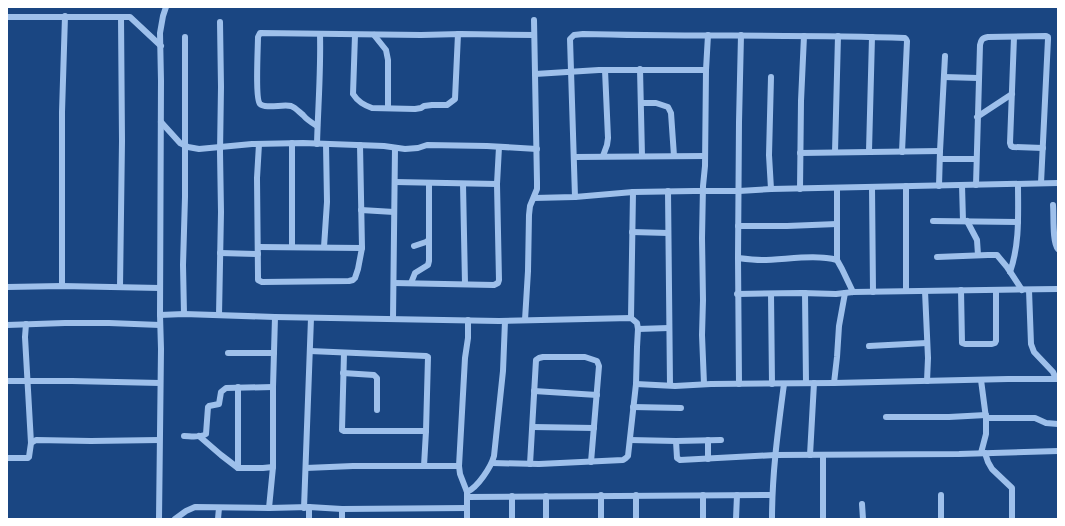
<svg xmlns="http://www.w3.org/2000/svg" width="1065" height="526" font-family="'Roboto Condensed',sans-serif">
<rect width="100%" height="100%" fill="#1a4682"/>
<g fill="none" stroke-linecap="round" stroke-linejoin="round">
<g stroke="#9ec0eb" stroke-width="6">
<polyline points="7,17 130,17 161,46"/>
<path d="M355,35L353,94C358,102 364,105 372,108L415,109L421,108L424,106L432,105H447L455,99L458,34"/>
<polyline points="374,35 386,50 388,60 388,108"/>
<polyline points="1014,37 1010,143 1011,146 1013,147 1043,148"/>
<polyline points="640,69 642,156"/>
<polyline points="535,74 599,70 706,70"/>
<polyline points="771,77 769,155 771,189"/>
<polyline points="944,77 978,78"/>
<polyline points="641,103 656,103 668,107 671,113 674,156"/>
<polyline points="977,117 1012,94"/>
<polyline points="161,122 180,143 188,147 199,149 252,144 303,143 384,146 405,149 418,148 427,145 487,146 537,149"/>
<path d="M317,126C312,123 307,120 303,115C299,112 296,108 291,106C283,104 266,109 260,104C255,99 258,47 258,37L260,33L421,35L461,34L534,35"/>
<polyline points="292,143 292,247"/>
<polyline points="259,144 257,178 258,275 258,280 262,282 349,281 353,280 355,278 358,269 362,248 360,145"/>
<path d="M317,144C318,107 321,71 320,34"/>
<polyline points="869,151 872,37"/>
<polyline points="835,152 838,36"/>
<polyline points="800,153 940,151"/>
<polyline points="603,156 607,145 608,138 605,70"/>
<polyline points="574,157 705,156"/>
<polyline points="940,159 976,159"/>
<polyline points="395,182 497,184 499,147"/>
<polyline points="463,184 465,284"/>
<polyline points="962,185 963,221"/>
<path d="M976,185L980,45C981,40 982,38 988,37L1046,36L1048,37V39L1041,183"/>
<polyline points="939,186 940,151 945,56"/>
<polyline points="872,187 873,292"/>
<polyline points="837,188 837,260"/>
<polyline points="800,189 801,101 804,36"/>
<polyline points="668,191 670,385"/>
<path d="M575,197L570,39L574,35L583,34C690,37 797,34 905,38L906,39L907,41L902,152"/>
<polyline points="534,198 575,197 633,192 694,191 739,191 771,189 1058,183"/>
<path d="M1053,205C1054,215 1052,242 1058,249"/>
<polyline points="361,210 394,212"/>
<polyline points="933,221 1018,222"/>
<polyline points="967,221 977,240 978,255"/>
<polyline points="738,226 787,226 837,224"/>
<polyline points="632,232 668,233"/>
<polyline points="414,246 426,242 429,240 429,183"/>
<polyline points="258,247 362,248"/>
<polyline points="324,247 327,202 326,144"/>
<polyline points="220,253 258,254"/>
<polyline points="937,257 988,255 997,255 1007,267 1022,290"/>
<path d="M738,258C746,259 754,260 762,260C784,260 816,254 837,260L842,269L853,292"/>
<path d="M1010,272C1020,243 1018,214 1018,184"/>
<polyline points="394,283 494,285 498,283 499,280 497,184"/>
<polyline points="411,283 415,273 428,265 429,261 429,240"/>
<polyline points="62,286 62,112 65,16"/>
<polyline points="7,287 62,286 160,288"/>
<polyline points="120,287 122,141 121,17"/>
<polyline points="961,290 962,343 965,344 992,344 995,343 996,341 996,290"/>
<polyline points="1029,290 1031,344 1034,352 1053,372 1056,379"/>
<polyline points="906,291 906,186"/>
<polyline points="925,291 928,358 927,381"/>
<polyline points="805,293 806,383"/>
<polyline points="737,294 802,293 836,294 853,292 1058,289"/>
<polyline points="771,294 772,384"/>
<polyline points="184,314 183,265 185,197 185,37"/>
<polyline points="160,315 184,314 275,317 499,321 631,318 637,323 638,329 637,347 636,384 628,456 626,458 623,460 539,464 492,463"/>
<polyline points="219,315 221,212 220,152 221,87 220,22"/>
<polyline points="631,318 633,192"/>
<polyline points="393,319 395,148"/>
<polyline points="525,320 528,271 529,215 530,206 537,189 537,182 534,20"/>
<polyline points="26,324 25,337 31,443"/>
<polyline points="7,325 65,323 109,323 160,325"/>
<polyline points="638,329 669,328"/>
<polyline points="869,346 927,343"/>
<polyline points="310,351 426,356 428,357 426,431"/>
<polyline points="228,353 274,353"/>
<polyline points="344,353 342,430 344,431 426,431 424,466"/>
<polyline points="343,373 374,375 377,378 377,410"/>
<polyline points="981,380 986,418 986,434 981,453"/>
<polyline points="7,381 72,381 160,383"/>
<polyline points="834,383 837,357 839,326 845,293"/>
<polyline points="636,384 675,386 711,384 834,383 1008,379 1058,379"/>
<polyline points="704,384 702,335 703,300 702,238 703,186 705,166 706,70 708,35"/>
<polyline points="739,384 738,258 739,122 741,35"/>
<polyline points="534,391 597,395"/>
<polyline points="633,407 681,408"/>
<polyline points="886,417 949,417 986,415"/>
<polyline points="986,418 1035,418 1046,423 1058,424"/>
<polyline points="533,427 594,428"/>
<path d="M184,436C190,436 201,438 206,434L208,407L209,406L219,404L221,392L226,388L273,387"/>
<polyline points="199,436 221,455 238,468 263,468 273,467"/>
<polyline points="630,440 676,441 721,440"/>
<polyline points="708,440 708,459"/>
<polyline points="676,441 677,458 680,460 775,455 959,454 1058,451"/>
<polyline points="985,453 988,462 992,469 1012,488 1012,519"/>
<polyline points="810,455 814,383"/>
<polyline points="823,455 823,519"/>
<polyline points="7,458 28,458 29,457 31,443 36,440 91,441 159,440"/>
<polyline points="530,464 536,360 539,358 543,357 585,357 597,361 599,366 591,462"/>
<polyline points="238,468 238,387"/>
<polyline points="306,468 353,466 459,466"/>
<path d="M467,492C478,487 491,467 494,456L503,371L505,321"/>
<polyline points="601,495 601,519"/>
<polyline points="636,495 636,519"/>
<polyline points="703,495 703,519"/>
<polyline points="941,495 941,519"/>
<polyline points="467,497 772,495"/>
<polyline points="862,504 863,519"/>
<polyline points="269,508 273,467 273,387 275,317"/>
<polyline points="304,508 311,318"/>
<polyline points="342,509 342,519"/>
<polyline points="159,519 161,349 160,315 161,81 160,33 163,16 166,7"/>
<polyline points="175,519 186,511 195,507 269,508 309,507 342,509 467,508"/>
<polyline points="218,519 219,508"/>
<polyline points="309,519 309,507"/>
<polyline points="467,519 467,492 460,474 459,466 465,358 468,338 468,320"/>
<polyline points="512,519 512,496"/>
<polyline points="546,519 546,496"/>
<polyline points="736,519 737,495"/>
<path d="M772,519C772,473 778,430 784,384"/>
</g>
</g>
<rect width="1065" height="526" fill="none" stroke="#ffffff" stroke-width="16"/>
</svg>
